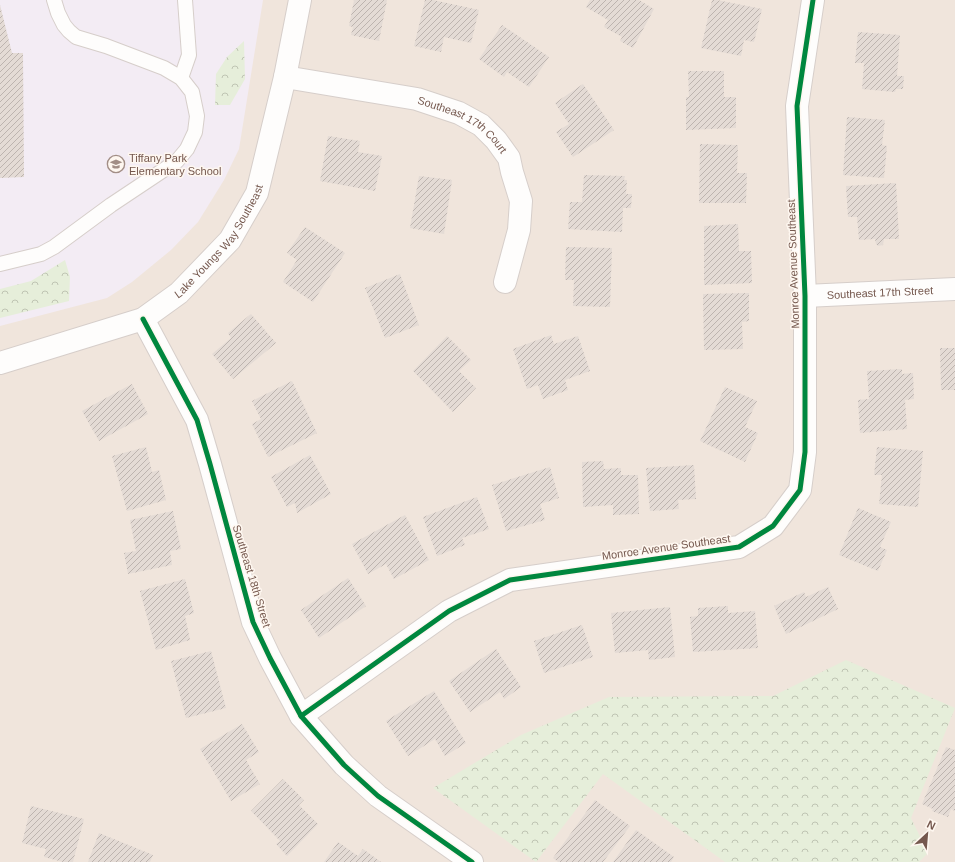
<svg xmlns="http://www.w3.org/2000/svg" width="955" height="862" font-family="Helvetica,sans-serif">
<defs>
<pattern id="forest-crowns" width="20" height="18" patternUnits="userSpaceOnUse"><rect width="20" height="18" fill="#e6eeda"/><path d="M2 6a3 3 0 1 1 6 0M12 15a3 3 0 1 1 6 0" fill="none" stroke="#bfc4b3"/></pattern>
<pattern id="building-hatch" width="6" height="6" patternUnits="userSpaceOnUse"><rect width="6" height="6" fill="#e4dbd5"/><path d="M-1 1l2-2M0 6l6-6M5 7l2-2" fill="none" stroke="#bdb4af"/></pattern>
</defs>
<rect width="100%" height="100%" fill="#f7f3ee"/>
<rect fill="#f0e5dc" x="0" y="0" width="955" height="862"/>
<polygon fill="#f3ecf4" points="0,0 263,0 239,149 224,180 198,222 171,250 132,282 107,298 0,326"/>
<g fill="url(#forest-crowns)">
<polygon points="244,41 245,79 230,105 215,105 216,74 227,57"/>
<polygon points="65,260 70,277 69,301 0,318 0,289 31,281"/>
<polygon points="846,660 955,708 911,818 928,853 919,862 725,862 603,774 536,862 433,788 521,735 609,697 773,696"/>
</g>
<g fill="url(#building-hatch)">
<polygon points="354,0 387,0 379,41 351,35 353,27 349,26"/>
<polygon points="425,0 433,0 479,10 471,43 444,37 441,52 414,46"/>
<polygon points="590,0 639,0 654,9 633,48 620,41 622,37 604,27 608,20 586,7"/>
<polygon points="712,0 717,0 762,9 754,42 744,40 741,56 701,48"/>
<polygon points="0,5 12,53 23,53 24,177 0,178"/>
<polygon points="502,25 549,57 529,87 507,72 504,77 479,59"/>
<polygon points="858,32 900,35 897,76 904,76 903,89 896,89 895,92 862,89 864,63 855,63"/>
<polygon points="688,71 724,71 724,97 736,97 736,128 686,130 686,97 689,97"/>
<polygon points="583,84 614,130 573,157 556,132 569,124 555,103"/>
<polygon points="847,117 885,120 882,145 887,146 884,178 843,175"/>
<polygon points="328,136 360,141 358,152 382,156 375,191 320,181"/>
<polygon points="700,144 738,145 737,173 747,173 746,203 699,203"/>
<polygon points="584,175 625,176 624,180 627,180 626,194 632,194 631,208 623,208 622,232 568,229 570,202 582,202"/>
<polygon points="419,176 452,180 444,234 410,228"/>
<polygon points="896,183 899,239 884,239 883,245 878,246 876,244 875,239 859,240 857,217 848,217 846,186"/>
<polygon points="738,224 739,251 751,251 752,283 704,285 704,226"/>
<polygon points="305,227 345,253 313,302 283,282 297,260 287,253"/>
<polygon points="566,247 612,248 610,307 573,306 574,280 565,280"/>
<polygon points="400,274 419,325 385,338 365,288"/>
<polygon points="749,293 749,321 742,322 743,349 704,350 703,294"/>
<polygon points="251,314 276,343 233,379 212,354 231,338 228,333"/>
<polygon points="551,335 554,344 578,336 590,371 565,380 568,390 543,399 538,385 527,389 513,349"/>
<polygon points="447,336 471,360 459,371 476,388 453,412 413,371"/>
<polygon points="940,348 955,348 955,390 941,390"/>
<polygon points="902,369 902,374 913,373 914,399 905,400 907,429 860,433 858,400 869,399 867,371"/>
<polygon points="292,381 317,433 268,457 252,424 261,419 252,401"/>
<polygon points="132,384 148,414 99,441 82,411"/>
<polygon points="725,387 757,401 745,427 758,433 745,462 700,441"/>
<polygon points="146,447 152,472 159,470 166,500 127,511 112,456"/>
<polygon points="877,447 923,451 918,507 879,504 882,475 874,475"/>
<polygon points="310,455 331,494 297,513 295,503 287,507 271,477"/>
<polygon points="603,461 604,469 621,468 621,475 638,475 639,514 613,515 613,505 583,507 582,462"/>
<polygon points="694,465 696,499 678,500 679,509 650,511 646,468"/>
<polygon points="550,467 559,498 540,504 545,520 506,531 492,485"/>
<polygon points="477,497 489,529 462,538 465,545 437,556 423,517"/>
<polygon points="858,508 891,522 880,547 887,550 878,571 839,555"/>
<polygon points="173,511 181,549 170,551 172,565 128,574 124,553 136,551 130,520"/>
<polygon points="405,515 429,560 394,579 386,564 368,574 352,544"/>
<polygon points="348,578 366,606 319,638 301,610"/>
<polygon points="185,579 194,613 185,616 190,640 156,650 140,591"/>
<polygon points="828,587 838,609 786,634 774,606 804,592 806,597"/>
<polygon points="728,606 728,613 755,611 758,648 693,652 690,617 698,616 698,608"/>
<polygon points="670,607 675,657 649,660 648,650 615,653 611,613"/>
<polygon points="582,625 593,657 544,673 534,641"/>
<polygon points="496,649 521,687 504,699 500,692 470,712 449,681"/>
<polygon points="211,651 226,708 186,718 171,661"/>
<polygon points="434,691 466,743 445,756 435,739 408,756 386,721"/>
<polygon points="242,724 259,752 246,760 260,784 231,801 200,749"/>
<polygon points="946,747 955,750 955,811 951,809 948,817 932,811 933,809 922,804"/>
<polygon points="283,779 304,800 299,805 318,824 287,856 276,844 280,841 251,811"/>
<polygon points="595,800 630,826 603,862 558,862 553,858"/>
<polygon points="31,806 84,819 73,862 63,862 44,857 46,849 22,843"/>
<polygon points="636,830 674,857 671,862 613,862"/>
<polygon points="99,833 153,855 150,862 88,862"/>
<polygon points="338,842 358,856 363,849 381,862 324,862"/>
</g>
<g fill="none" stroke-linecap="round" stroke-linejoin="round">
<defs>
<g id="lane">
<polyline points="181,78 189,55 185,0"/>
<polyline points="0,264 41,254 54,247 111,205 177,161 187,149 195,132 197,116 192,92 181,78 164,68 106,46 76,37 69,31 64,25 58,13 54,0"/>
</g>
<g id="street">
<path id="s1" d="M285,77L417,99L459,113L481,125L496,140L509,158L512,172L521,201L519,230L505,282"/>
<path id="s2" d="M805,296L955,289"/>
<polyline points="143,319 197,420 210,464 253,622 270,658 301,716 344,765 378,796 472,862"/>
<path id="s3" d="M0,363L143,319L179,293L230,240L257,193L285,77L300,0"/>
<polyline points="301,716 449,611 510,580 739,547 773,526 800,490 805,452 805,296 797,106 813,0"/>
</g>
</defs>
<use href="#lane" stroke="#d6ceca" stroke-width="16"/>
<use href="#street" stroke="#d6ceca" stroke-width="24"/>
<use href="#lane" stroke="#fefdfc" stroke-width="14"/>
<use href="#street" stroke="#fefdfc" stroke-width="22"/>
<defs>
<g id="cycleway">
<polyline points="143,319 197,420 210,464 253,622 270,658 301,716 344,765 378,796 472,862"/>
<polyline points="301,716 449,611 510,580 739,547 773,526 800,490 805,452 805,296 797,106 813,0"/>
</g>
</defs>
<use href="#cycleway" stroke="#fef7f0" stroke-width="8"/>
<use href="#cycleway" stroke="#00873e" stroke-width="5"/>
</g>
<defs>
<symbol id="school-ring" viewBox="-11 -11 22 22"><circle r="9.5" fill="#fef7f0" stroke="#a28e86" stroke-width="1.5"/><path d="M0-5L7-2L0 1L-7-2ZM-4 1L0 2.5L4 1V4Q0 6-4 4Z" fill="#a28e86"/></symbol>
</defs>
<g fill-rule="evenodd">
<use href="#school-ring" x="106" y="154" width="20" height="20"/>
</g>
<g text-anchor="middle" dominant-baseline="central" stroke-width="3" stroke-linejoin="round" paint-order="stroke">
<g font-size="11" fill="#75584e" stroke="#fef7f0">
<text stroke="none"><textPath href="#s1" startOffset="187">Southeast 17th Court</textPath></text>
<text stroke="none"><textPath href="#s3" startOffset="260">Lake Youngs Way Southeast</textPath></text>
<text transform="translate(793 264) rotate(-92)">Monroe Avenue Southeast</text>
<text stroke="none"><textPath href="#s2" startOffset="75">Southeast 17th Street</textPath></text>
<text transform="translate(666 547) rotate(-8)">Monroe Avenue Southeast</text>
<text transform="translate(252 576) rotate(73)">Southeast 18th Street</text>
</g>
<g font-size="11" fill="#75584e" stroke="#fef7f0" text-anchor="start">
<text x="129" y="158">Tiffany Park<tspan x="129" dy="13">Elementary School</tspan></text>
</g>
</g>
<g transform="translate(927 834) rotate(26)" stroke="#fef7f0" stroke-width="3" paint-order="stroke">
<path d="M0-3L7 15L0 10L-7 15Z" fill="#75584e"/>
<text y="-6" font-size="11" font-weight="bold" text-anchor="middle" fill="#75584e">N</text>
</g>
</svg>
